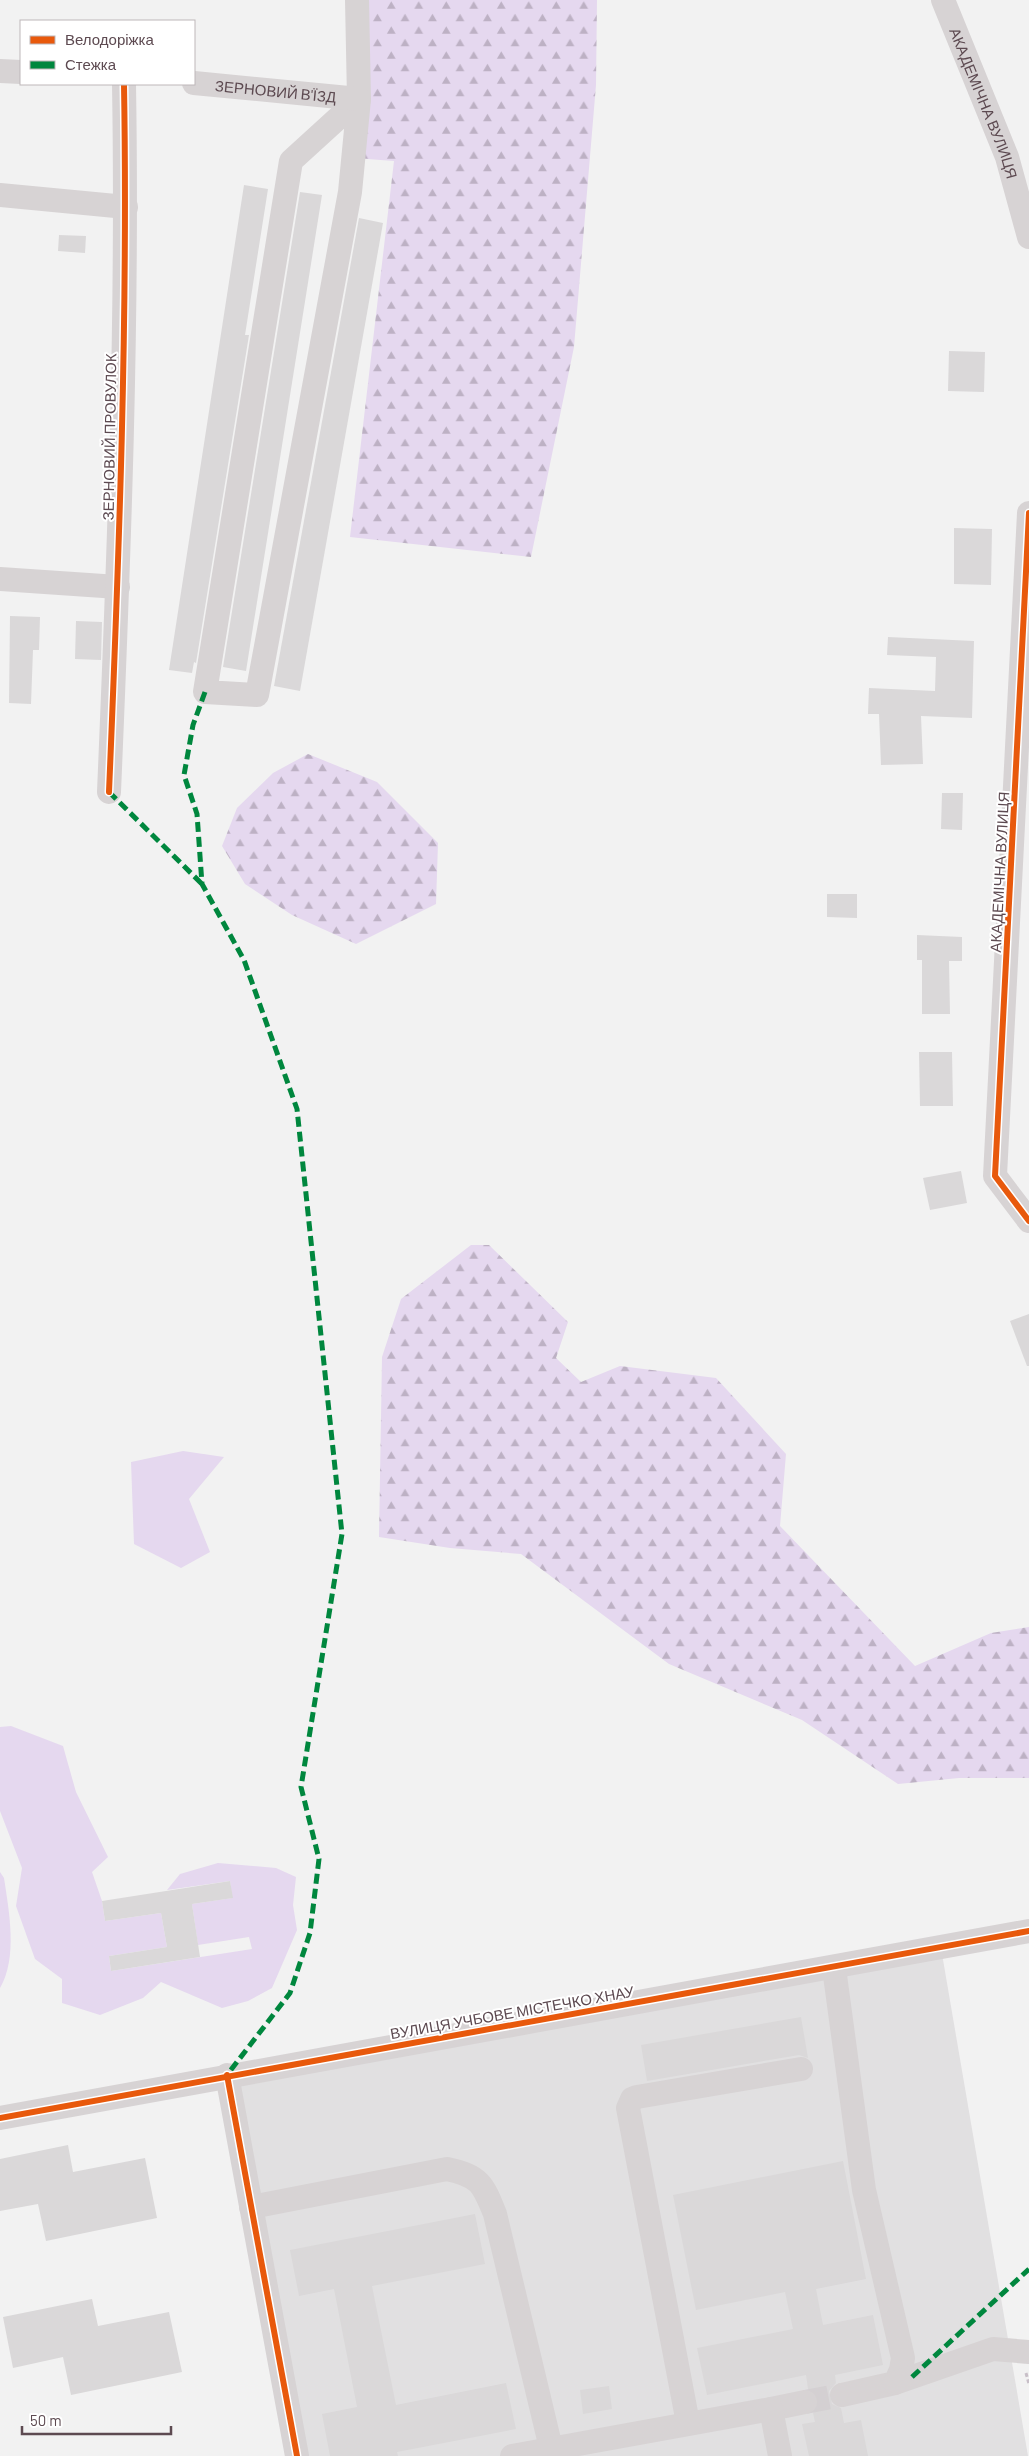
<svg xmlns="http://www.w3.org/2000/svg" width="1029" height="2456" font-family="Barlow,sans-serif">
<defs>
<pattern id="forest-firs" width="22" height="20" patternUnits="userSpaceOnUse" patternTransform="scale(1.25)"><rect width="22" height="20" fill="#e5d8ef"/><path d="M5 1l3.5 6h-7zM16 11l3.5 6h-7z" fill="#bdb1c4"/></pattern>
</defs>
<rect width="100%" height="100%" fill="#f2f2f2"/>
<polygon fill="#e1e0e1" points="941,1948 1028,2456 297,2456 227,2075"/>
<g fill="#e5d8ef">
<polygon points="183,1451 224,1457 189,1499 210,1552 181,1568 134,1544 131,1462"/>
<polygon points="11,1726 63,1746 76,1792 108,1857 92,1872 102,1901 105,1921 161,1913 167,1947 109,1956 111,1971 252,1949 249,1937 198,1945 192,1904 232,1898 230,1881 167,1890 180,1874 218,1863 276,1868 296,1877 293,1905 297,1930 272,1988 248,2001 222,2008 161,1982 143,1998 100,2015 62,2003 62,1979 35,1959 16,1906 22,1868 0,1811 0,1727"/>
<path d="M0,1872L4,1878C9,1911 18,1958 0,1988Z"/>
</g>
<g fill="url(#forest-firs)">
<polygon points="357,0 597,0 596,85 574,347 531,557 350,537 394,161 354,158"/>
<polygon points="308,754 377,782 438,843 436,904 356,944 292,915 245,884 222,846 237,808 273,773"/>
<polygon points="471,1245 489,1245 568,1322 556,1358 581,1382 620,1366 716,1378 786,1454 780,1526 915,1666 991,1633 1029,1627 1029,1778 959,1778 898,1784 802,1720 669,1664 521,1554 450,1548 379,1537 382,1357 401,1299"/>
</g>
<g fill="#dad8d9">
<polygon points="244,185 268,189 245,335 249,335 196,663 194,662 192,673 169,670"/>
<polygon points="300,192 322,195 246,671 223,667"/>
<polygon points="359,218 383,223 300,691 274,686"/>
<polygon points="59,235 86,236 85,253 58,251"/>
<polygon points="949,351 985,352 984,392 948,391"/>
<polygon points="954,528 992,529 991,585 954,584"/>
<polygon points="10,616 40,617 39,650 33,650 31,704 9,703"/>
<polygon points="76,621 102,622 101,660 75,659"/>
<polygon points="888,637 974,641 972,718 921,716 923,764 881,765 879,714 868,714 869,688 935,691 936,657 887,655"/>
<polygon points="942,793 963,793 962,830 941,829"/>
<polygon points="827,894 857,894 857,918 827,917"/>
<polygon points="917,935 962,937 962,961 949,961 950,1014 922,1014 922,960 917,960"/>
<polygon points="919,1052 952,1052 953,1106 920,1106"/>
<polygon points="961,1171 967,1203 930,1210 923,1178"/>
<polygon points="1029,1314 1029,1366 1027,1366 1010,1321"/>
<polygon points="230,1881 233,1898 192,1904 200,1957 111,1971 109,1956 167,1947 161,1913 105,1921 102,1901"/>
<polygon points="801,2017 808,2058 799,2055 647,2081 641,2045"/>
<polygon points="68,2145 73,2172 145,2158 157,2218 46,2241 38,2204 0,2211 0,2159"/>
<polygon points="843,2161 866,2279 816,2289 823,2325 873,2315 883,2365 835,2375 836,2383 829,2391 832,2404 841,2408 844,2423 861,2420 868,2456 809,2456 802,2424 815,2422 813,2413 818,2407 818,2400 815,2393 808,2389 806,2375 707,2395 697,2348 793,2329 785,2292 696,2310 673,2195"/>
<polygon points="475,2214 485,2264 372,2286 396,2405 506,2383 516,2429 397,2452 398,2456 330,2456 322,2414 357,2407 334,2289 299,2296 290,2250"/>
<polygon points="92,2299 98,2326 169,2312 182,2372 71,2395 63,2357 13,2368 3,2317"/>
<polygon points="609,2386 612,2409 583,2414 580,2390"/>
</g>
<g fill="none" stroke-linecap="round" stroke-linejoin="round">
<polyline stroke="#d4d0d2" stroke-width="24" stroke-dasharray="24 12" stroke-linecap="butt" points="805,2402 842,2395"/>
<polyline stroke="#c8bfc8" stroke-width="3" stroke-dasharray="4 2.5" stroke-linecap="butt" points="1026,2373 1029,2384"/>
<g stroke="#d7d3d4" stroke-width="24">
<polyline points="357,0 359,99 350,192 257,695 205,692 291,161 359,99"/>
<path id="s1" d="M943,0L1007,157L1029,237"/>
<polyline points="0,71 21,72"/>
<path id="s2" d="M194,83L359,99"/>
<polyline points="0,195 126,207"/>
<polyline points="1029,513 995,1176 1029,1221"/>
<polyline points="0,579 118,587"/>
<path d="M109,792C119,556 128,320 124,84"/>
<polyline points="834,1968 864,2190 903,2358 901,2370 895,2383 842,2395"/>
<polyline points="227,2075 297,2456"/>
<polyline points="0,2118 1029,1931"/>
<path d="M251,2207L447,2169C480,2176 483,2184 495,2214L551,2448"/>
<polyline points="895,2383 993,2349 1029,2352"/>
<polyline points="771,2409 805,2402"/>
<polyline points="688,2423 628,2108 632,2099 637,2097 801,2069"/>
<polyline points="512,2456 771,2409 780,2456"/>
</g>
<g stroke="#00873e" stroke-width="5" stroke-dasharray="10 5" stroke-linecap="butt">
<polyline points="205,692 193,725 184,775 197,814 202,884 244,960 297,1109 342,1534 301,1787 319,1859 310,1933 290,1993 227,2075"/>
<polyline points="109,792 202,884"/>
<polyline points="912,2377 1029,2269"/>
</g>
<defs>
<g id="cycleway">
<polyline points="1029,513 995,1176 1029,1221"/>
<path d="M109,792C119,556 128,320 124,84"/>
<polyline points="227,2075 297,2456"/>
<polyline points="0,2118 1029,1931"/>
</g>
</defs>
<use href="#cycleway" stroke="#fff" stroke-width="9"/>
<use href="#cycleway" stroke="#e8590c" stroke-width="6"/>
</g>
<g text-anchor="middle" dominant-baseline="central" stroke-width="4" stroke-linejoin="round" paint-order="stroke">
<g font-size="15" fill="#5d4a51" stroke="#fff">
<text stroke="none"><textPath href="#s2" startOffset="82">ЗЕРНОВИЙ В'ЇЗД</textPath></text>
<text stroke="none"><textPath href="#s1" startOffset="111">АКАДЕМІЧНА ВУЛИЦЯ</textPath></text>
<text transform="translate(109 437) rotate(-89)">ЗЕРНОВИЙ ПРОВУЛОК</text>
<text transform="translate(999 872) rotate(-87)">АКАДЕМІЧНА ВУЛИЦЯ</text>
<text transform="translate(512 2012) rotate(-10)">ВУЛИЦЯ УЧБОВЕ МІСТЕЧКО ХНАУ</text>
</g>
</g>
<rect x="20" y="20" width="175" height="65" fill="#ffffff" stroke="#beb7b9"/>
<rect x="30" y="36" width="25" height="8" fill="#e8590c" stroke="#beb7b9"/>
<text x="65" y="45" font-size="15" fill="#5d4a51">Велодоріжка</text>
<rect x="30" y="61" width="25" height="8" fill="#00873e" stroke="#beb7b9"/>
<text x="65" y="70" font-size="15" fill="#5d4a51">Стежка</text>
<path d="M22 2426v8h149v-8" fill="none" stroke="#5d4a51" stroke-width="2.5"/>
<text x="30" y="2426" font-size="15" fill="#5d4a51" stroke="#ffffff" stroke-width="4" paint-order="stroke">50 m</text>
</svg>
